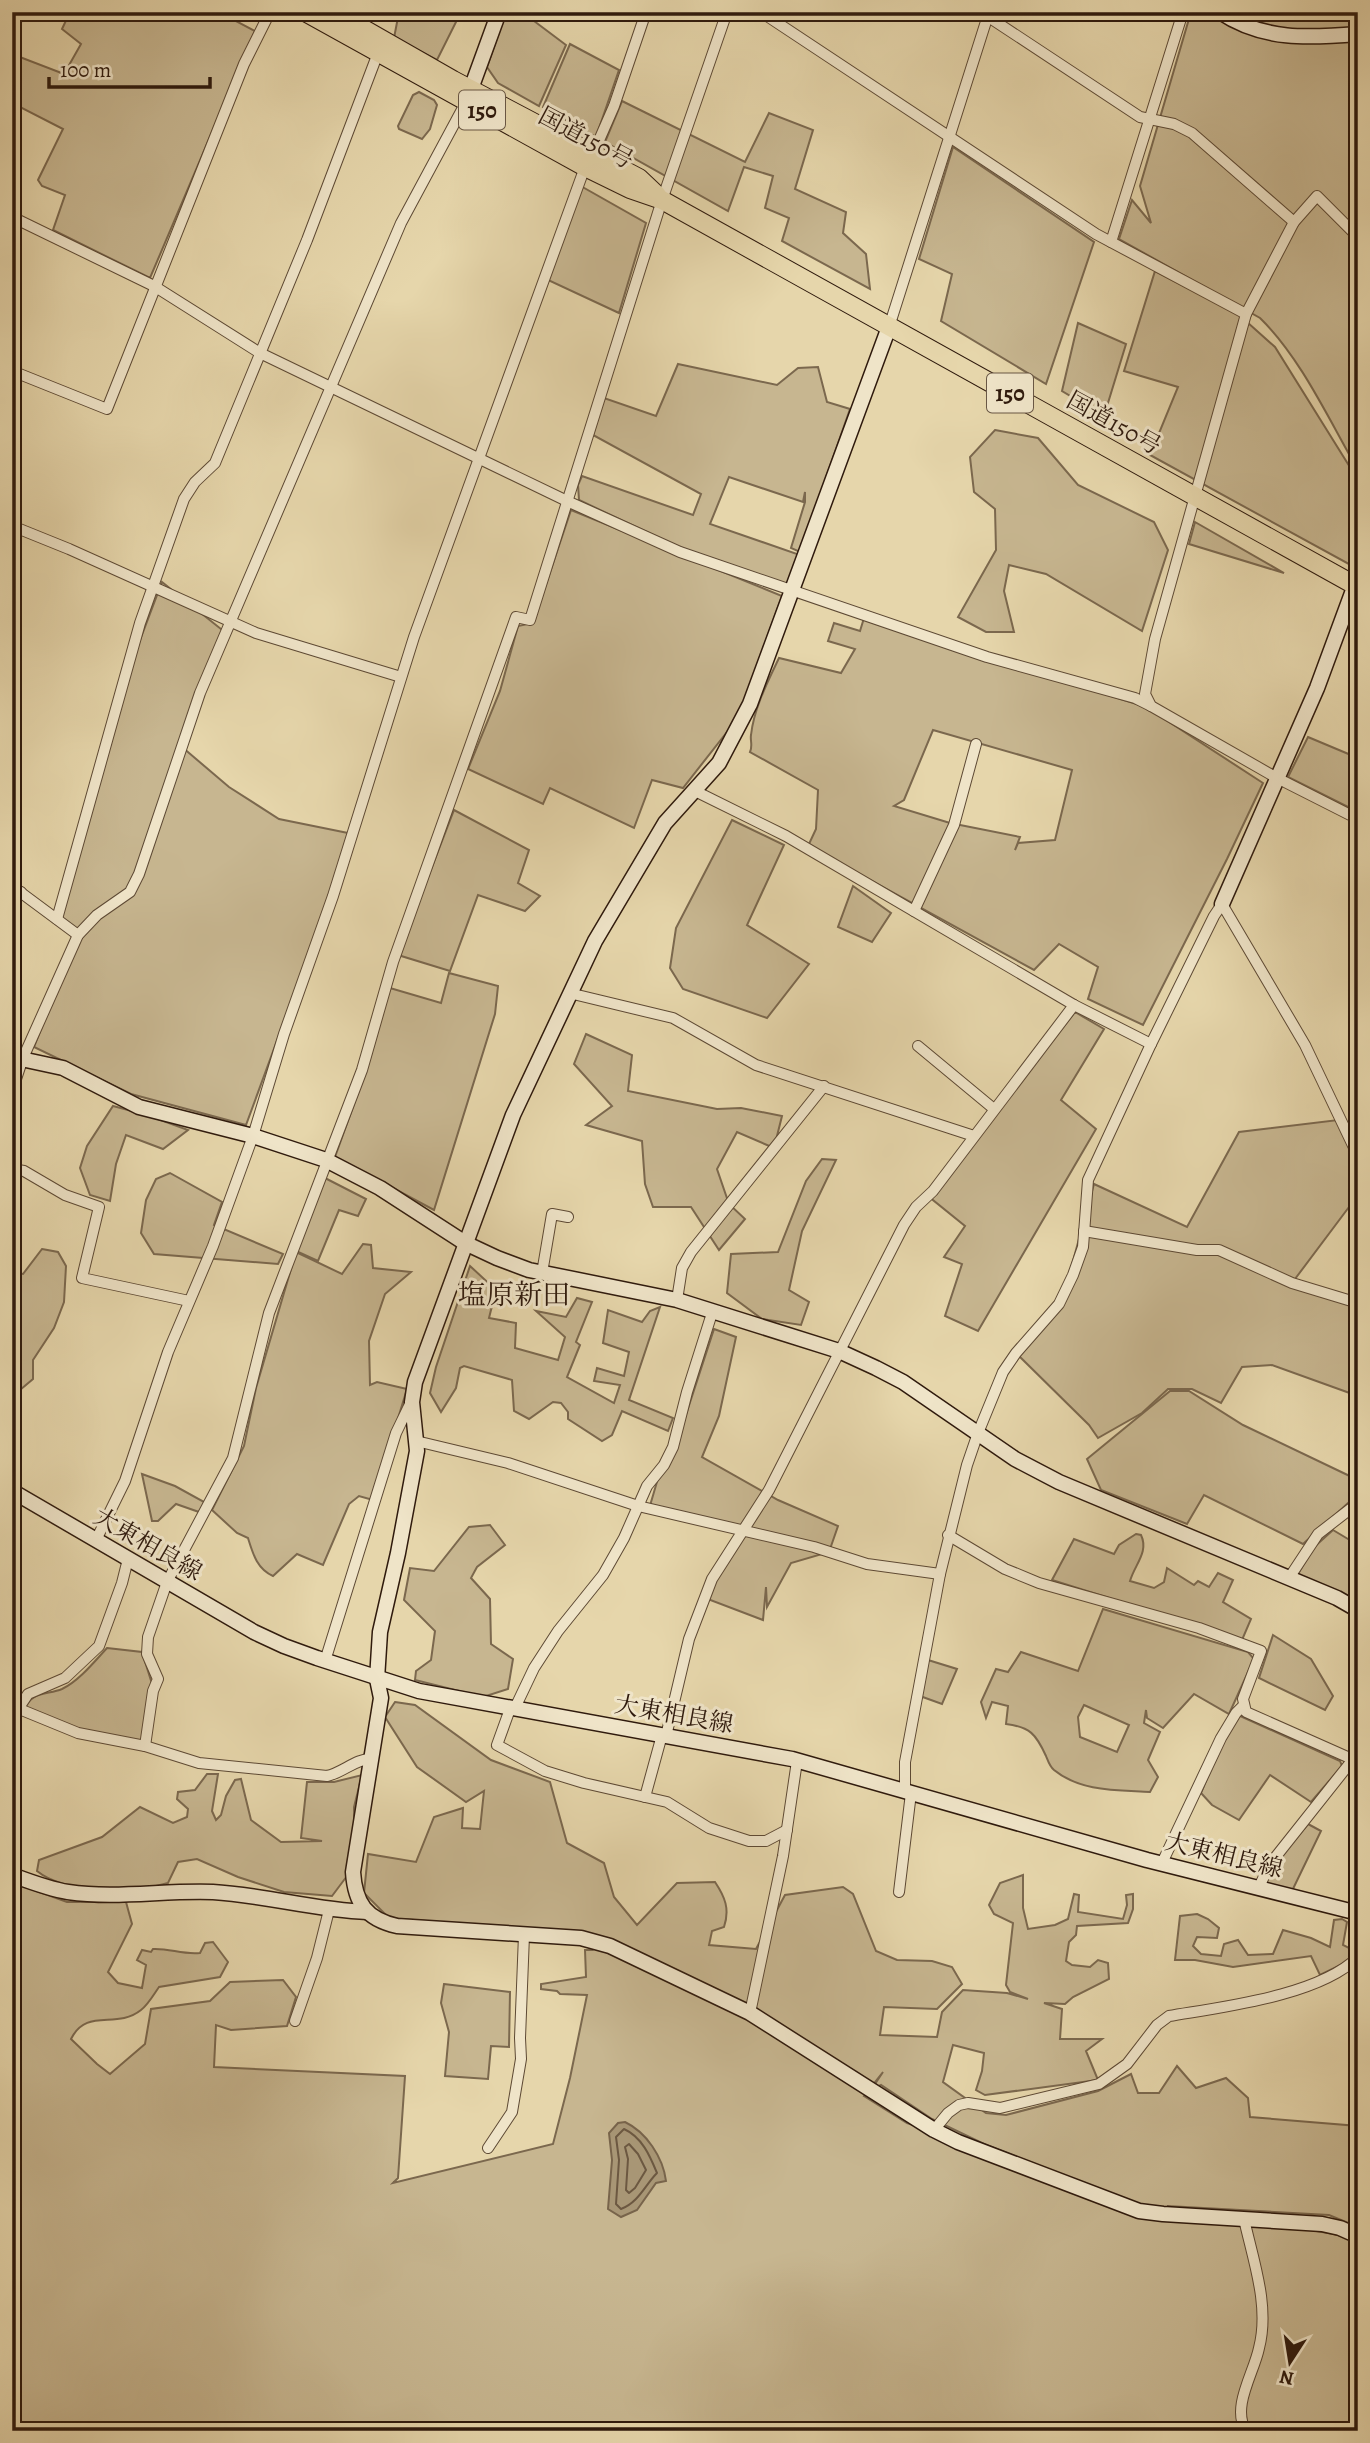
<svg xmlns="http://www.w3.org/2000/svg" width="1370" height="2443" font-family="Alegreya,'Noto Serif JP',serif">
<rect width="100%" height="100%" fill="#e6d6ab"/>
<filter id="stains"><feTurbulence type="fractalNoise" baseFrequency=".00286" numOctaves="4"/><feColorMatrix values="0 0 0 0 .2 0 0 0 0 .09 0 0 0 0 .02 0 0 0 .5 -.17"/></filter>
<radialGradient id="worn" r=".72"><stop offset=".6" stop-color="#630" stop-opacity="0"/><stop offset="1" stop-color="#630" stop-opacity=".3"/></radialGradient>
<g fill="#c7b690" stroke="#7b684e" stroke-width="2" fill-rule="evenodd">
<polygon points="70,12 234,12 232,19 255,31 150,278 53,230 65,195 42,186 38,180 63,129 12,103 12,54 64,74 81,44 62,29"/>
<polygon points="399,12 461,12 437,60 394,38"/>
<polygon points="506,12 522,12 566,45 539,106 498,83 487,67"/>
<path d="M1191,12H1358V470C1329,420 1301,358 1260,318L1119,239L1132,200L1151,223L1140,186Z"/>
<polygon points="570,44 619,70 596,137 543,107"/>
<polygon points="419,92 434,100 437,105 430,129 422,139 399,129 398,126 413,95"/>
<polygon points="622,101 745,162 769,113 813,130 795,189 846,212 843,233 866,254 870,289 782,241 789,218 765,208 773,176 744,167 728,211 605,142"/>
<polygon points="953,147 1094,242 1046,384 941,321 952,274 919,259"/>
<polygon points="579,185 646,223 619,313 548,280"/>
<polygon points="1155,271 1237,313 1275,347 1358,480 1358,569 1150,455 1178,387 1124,371"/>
<polygon points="1078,323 1126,344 1104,416 1062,391"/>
<polygon points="678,364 777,385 798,368 818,367 827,402 850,409 800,552 791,548 805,502 805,492 803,502 729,477 710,524 800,555 790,582 782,585 685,550 579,500 578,485 582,476 693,515 701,494 593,435 604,398 656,416"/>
<polygon points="995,430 1038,438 1078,485 1154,522 1168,550 1142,631 1046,574 1009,565 1004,591 1014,632 986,632 958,617 996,550 995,509 974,492 970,457"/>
<polygon points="571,510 782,596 738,718 683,788 652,780 634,828 550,788 543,804 468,769 500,691 518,626 533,623"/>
<polygon points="1195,522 1284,573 1189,544"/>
<polygon points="162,582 226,633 182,747 229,787 279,819 353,834 246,1125 131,1094 34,1047 78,935 57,919 120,693"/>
<path d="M864,618L1146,707L1263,783L1227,859L1143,1025L1088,999L1098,967L1059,944L1034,970L808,846L816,829L818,790L750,752C753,745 750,741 751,735C754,708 768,681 779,658L841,673L855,649L828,641L834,623L860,631ZM933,730L1072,770L1055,840L1018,843L1015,850L1020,837L950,823L894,806L904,800Z"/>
<polygon points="1308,737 1358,758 1358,812 1288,777"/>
<polygon points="454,810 529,850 518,883 540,896 525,911 478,895 450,971 398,955"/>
<polygon points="732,820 784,845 747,925 809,964 767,1018 683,989 670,968 676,928"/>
<polygon points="853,886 891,913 872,942 838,927"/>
<polygon points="449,973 498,986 495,1014 434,1210 335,1157 368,1065 390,988 441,1003"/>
<polygon points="1075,1012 1104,1029 1061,1100 1096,1129 978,1331 945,1316 962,1264 944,1257 965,1226 928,1196"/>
<polygon points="586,1034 632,1055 628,1091 717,1109 741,1108 782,1116 774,1148 737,1132 717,1169 729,1204 745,1219 719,1250 691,1207 653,1207 645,1184 642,1141 586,1125 612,1106 574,1064"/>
<polygon points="113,1106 147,1115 188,1130 163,1149 126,1135 116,1164 110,1201 90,1195 80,1168 87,1146"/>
<polygon points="1338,1120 1358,1169 1358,1195 1292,1283 1358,1307 1358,1396 1272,1365 1242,1367 1221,1403 1192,1389 1168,1389 1142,1413 1098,1438 1089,1425 1016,1353 1064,1294 1094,1184 1187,1227 1239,1132"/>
<polygon points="822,1159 836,1160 802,1231 789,1290 809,1302 801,1325 762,1319 727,1293 731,1254 778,1252 806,1181"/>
<polygon points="170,1173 222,1202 214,1225 283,1254 278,1264 154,1254 141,1233 146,1200 156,1179"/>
<polygon points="323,1177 366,1199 358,1216 339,1210 318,1261 296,1251"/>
<path d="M363,1244L371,1245L373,1268L411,1272L385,1294L369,1341L370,1385L377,1382L407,1389L373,1500L359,1496L349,1504L323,1565L297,1554L273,1576C257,1569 253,1554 248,1538L237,1533L212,1510L244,1446L256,1388L296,1252L342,1274Z"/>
<polygon points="42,1249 58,1252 66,1266 64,1302 54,1328 33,1360 33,1379 14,1395 12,1401 12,1272 23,1274"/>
<polygon points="470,1266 496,1290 489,1318 516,1323 515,1348 558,1360 565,1337 536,1311 566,1317 577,1298 592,1302 576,1342 580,1345 567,1377 614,1403 620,1385 594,1381 597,1368 624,1376 629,1352 603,1343 608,1310 642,1322 650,1311 660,1307 629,1400 673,1418 668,1431 622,1411 612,1435 602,1441 568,1419 568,1412 561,1403 553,1402 529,1419 514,1411 512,1380 464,1366 460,1368 456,1388 441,1412 430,1393 436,1367"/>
<polygon points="714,1329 736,1337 719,1416 702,1457 778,1500 838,1526 829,1552 791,1563 767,1607 766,1587 763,1620 705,1598 742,1531 649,1509 659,1475 682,1427"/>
<polygon points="1170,1391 1189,1391 1243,1425 1358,1480 1358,1494 1303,1544 1204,1495 1187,1524 1101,1490 1087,1459"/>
<polygon points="142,1474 175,1486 206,1503 199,1512 176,1504 158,1521 152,1521"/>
<polygon points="490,1525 505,1545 477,1567 471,1578 490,1599 491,1644 513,1659 508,1689 483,1697 415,1680 416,1671 431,1660 435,1631 404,1600 410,1568 434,1571 469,1527"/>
<polygon points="1333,1530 1358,1545 1358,1606 1298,1574 1313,1548"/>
<path d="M1136,1534L1141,1535C1149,1552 1135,1564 1130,1581L1154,1588L1164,1582L1167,1568L1194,1585L1198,1581L1209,1587L1218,1573L1233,1580L1223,1602L1251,1619L1242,1640L1052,1580L1074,1539L1114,1554L1119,1545Z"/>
<path d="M1103,1609L1248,1652L1254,1659L1229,1714L1194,1694L1163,1728L1147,1718L1146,1710L1144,1723L1160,1732L1148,1760L1158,1777L1150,1792C1118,1790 1081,1792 1054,1770C1050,1767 1048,1761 1046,1756C1036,1734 1030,1727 1006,1724L1008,1706L992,1702L986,1718L981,1702L996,1669L1008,1672L1021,1652L1078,1671ZM1084,1705L1129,1725L1117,1752L1080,1737L1078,1717Z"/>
<polygon points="1273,1635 1311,1659 1333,1696 1325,1710 1259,1678"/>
<path d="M107,1648L142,1652L153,1687L145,1746L80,1731L25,1709C31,1691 48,1695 62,1689C79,1681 95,1661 107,1648Z"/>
<polygon points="928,1660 957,1669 942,1704 920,1696"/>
<path d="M395,1702L415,1705L491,1760L550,1782L567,1843L604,1863L614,1897L637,1925L677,1883L715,1882C725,1897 730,1909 724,1927L712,1931L709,1945L756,1949L785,1895L843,1887L853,1894L876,1951L897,1960L932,1961L952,1967L962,1984L937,2009L884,2007L880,2035L937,2037L942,2012L963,1990L1007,1993L1028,1999L1010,1992L1006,1985L1013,1923L994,1914L989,1905L1000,1883L1023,1875V1908L1028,1929L1055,1925L1068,1919L1074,1894L1079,1895L1078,1912L1123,1919L1127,1905L1126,1895L1133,1894V1909L1128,1923L1077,1926L1076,1935L1069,1942L1066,1961L1072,1965L1090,1967L1098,1960L1108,1963L1109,1979L1073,1997L1065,2004L1044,2003L1062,2009L1060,2039H1102L1086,2051L1098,2080L985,2095L976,2090L982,2071L984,2053L953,2045L943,2082L986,2113L1006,2115L1098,2091L1131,2074L1138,2093H1159L1177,2066L1196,2088L1226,2078L1248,2098L1250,2117L1358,2126V2227L1329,2215L1167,2206L1334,2234L1358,2241V2431H12V1882L67,1902H126L132,1924L108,1972L118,1983L142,1988L146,1965L137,1960L142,1950L151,1952L153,1949C169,1948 183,1955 200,1953L205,1943L213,1942L228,1962L220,1977L159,1987C154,1994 148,2005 141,2010C116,2030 87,2007 71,2039L97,2064L110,2074L145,2044L151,2009L210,2001L230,1982L283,1980L296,1997L287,2026L231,2030L216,2025L214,2067L405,2076L398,2178L393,2183L553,2144L570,2078L587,1995L560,1994L557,1991L541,1989V1984L586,1977L585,1950H592L580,1933L389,1918L364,1893L368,1854L416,1862L434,1817L463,1808L462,1828L480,1829L484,1791L466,1802L417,1767L385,1717ZM883,2072L871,2090L881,2085L932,2119L984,2144L1048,2169L907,2123L864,2096Z"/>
<polygon points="1238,1715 1340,1761 1342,1766 1311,1802 1270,1775 1239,1820 1212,1805 1201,1793 1219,1749"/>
<path d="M207,1774H218L212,1811L216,1820L221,1815L226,1796L235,1780L241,1779L251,1820L281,1842L322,1841L301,1838L307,1782H334L362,1775L354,1807V1828L350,1872L332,1896L284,1892L238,1877L197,1859L178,1862L168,1883C135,1893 65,1894 37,1871L39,1860L102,1837L140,1807L173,1823L187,1817L188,1809L177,1799L178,1792L195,1790Z"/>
<polygon points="1308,1824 1321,1831 1291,1893 1262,1885 1277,1860"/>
<polygon points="1197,1914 1208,1919 1219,1928 1217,1938 1197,1937 1193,1946 1201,1954 1221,1956 1224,1944 1238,1940 1248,1955 1273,1954 1283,1930 1311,1938 1330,1947 1334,1920 1342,1919 1347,1922 1343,1945 1357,1952 1347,1962 1320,1975 1311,1956 1233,1967 1195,1960 1175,1960 1180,1916"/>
<polygon points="444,1984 510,1992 509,2047 491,2046 488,2079 445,2076 449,2032 441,2003"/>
</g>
<path fill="#a89675" stroke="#78644b" stroke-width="2" d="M625,2122C646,2132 663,2157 666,2181L656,2183L637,2210L621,2217L608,2209L612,2160L609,2133L618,2123Z"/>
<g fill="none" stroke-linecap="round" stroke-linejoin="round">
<g stroke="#6c5841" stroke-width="2">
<path d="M624,2129C642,2137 650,2156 657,2173C645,2185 639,2202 621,2209L616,2204L619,2160L616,2137Z"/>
<polygon points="629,2144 638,2154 646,2170 635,2188 629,2193 626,2190 628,2159 625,2147"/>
</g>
<defs>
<g id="street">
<polyline points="761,12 1096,234 1246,314"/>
<polyline points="981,12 1140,117 1174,124 1192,133 1294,222"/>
<polyline points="12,31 20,12"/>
<polyline points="593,154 614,106 646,12"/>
<polyline points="12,217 154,286 260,353 567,501 680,552 987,657 1135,698 1151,706"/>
<polyline points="1358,237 1317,196 1294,222 1246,314 1155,639 1145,694 1151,706 1277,778 1358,819"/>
<polyline points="1111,242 1183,12"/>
<polyline points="889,327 989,12"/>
<polyline points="12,371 107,409 244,64 270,12"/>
<polyline points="12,526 69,549 256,633 401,677"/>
<polyline points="693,790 786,836 1074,1005 1151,1044"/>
<polyline points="12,886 78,935"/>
<polyline points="12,904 21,892"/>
<polyline points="914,911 954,825 976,744"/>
<polyline points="57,919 140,623 184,499 195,482 215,463 307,240 378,53"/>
<polyline points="569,993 673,1018 756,1065 974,1136"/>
<polyline points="918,1046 994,1109"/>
<polyline points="12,1091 23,1058 78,935 97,915 130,892 139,874 200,693 401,223 466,102"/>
<polyline points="12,1169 24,1171 65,1195 99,1207 82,1278 189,1301"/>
<polyline points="1084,1231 1197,1250 1219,1250 1292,1283 1358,1303"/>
<polyline points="542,1273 552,1214 568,1217"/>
<polyline points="677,1300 682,1268 691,1252 824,1086"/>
<polyline points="416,1441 508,1463 638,1506 814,1547 867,1564 940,1574"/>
<polyline points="948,1535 1005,1569 1039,1583 1199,1628 1261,1651 1243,1699 1246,1712 1352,1759"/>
<polyline points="96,1540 125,1481 168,1352 213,1246 253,1136 284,1034 333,896 414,637 585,167"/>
<polyline points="1289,1578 1318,1534 1358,1503"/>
<polyline points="325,1661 396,1433 411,1402"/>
<path d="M12,1706L78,1733L145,1746L199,1763L327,1776C342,1773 357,1758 371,1759"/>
<polyline points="510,1709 497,1745 545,1771 584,1783 667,1802 709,1828 749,1841 766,1841 787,1830"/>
<polyline points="514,1710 534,1668 558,1631 603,1575 624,1538 647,1486 664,1465 673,1447 687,1392 713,1310"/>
<polyline points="12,1718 28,1694 65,1678 99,1646 122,1583 128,1559"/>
<polyline points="666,1736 689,1639 712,1579 769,1490 904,1225 916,1207 933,1191 1074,1005"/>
<polyline points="145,1746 153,1691 158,1679 147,1654 148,1637 167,1582 233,1458 269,1313 362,1070 393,962 516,617 530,620 662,200 727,12"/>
<polyline points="905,1791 905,1762 940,1574 967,1465 978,1433 1003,1372 1016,1353 1059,1304 1073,1275 1083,1247 1088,1180 1151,1044 1214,916 1222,904 1305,1045 1358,1156"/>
<polyline points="645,1797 662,1735"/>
<polyline points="1162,1863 1221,1738 1236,1713 1243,1706"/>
<polyline points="1259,1887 1270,1864 1358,1753"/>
<polyline points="899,1892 911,1793"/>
<polyline points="750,2013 783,1856 797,1761"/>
<polyline points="295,2021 317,1958 329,1910"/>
<path d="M934,2130L948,2113L959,2105L968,2103L1000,2108L1099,2084L1127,2064L1157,2025L1169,2016C1221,2007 1319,1996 1358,1957"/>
<polyline points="488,2148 512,2112 521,2059 520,2038 524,1935"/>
<path d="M1244,2219C1253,2260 1270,2306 1259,2348C1254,2373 1231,2407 1246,2431"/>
</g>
<g id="secondary">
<path d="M1220,12C1263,41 1309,38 1358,34"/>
<polyline points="468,97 499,12"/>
<path d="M889,327L750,704L719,763L665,823L595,941L513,1115L415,1382L412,1402L417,1451L398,1553L380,1632L377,1679L381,1698L353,1872C355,1903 366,1919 397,1926L581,1938L610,1946L750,2013L934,2130L958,2142L1139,2211L1163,2214L1322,2224L1340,2228L1358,2236"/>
<polyline points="1222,904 1317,688 1355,585"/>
<polyline points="12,1057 63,1068 139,1107 253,1136 326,1160 380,1188 465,1243 497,1258 529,1270 677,1300 839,1351 876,1368 903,1382 1015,1459 1059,1482 1337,1598 1358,1610"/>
<polyline points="12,1491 254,1632 284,1646 317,1658 419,1691 792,1759 1147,1860 1358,1913"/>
<path d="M12,1875C31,1882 49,1889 68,1892C116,1899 165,1890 213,1892C265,1895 315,1910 367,1912"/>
</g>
<g id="highway">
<polyline points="305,12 585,167 630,189 662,200 1358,587"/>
<polyline points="334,12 453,80 639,178 657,195"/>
</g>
</defs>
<use href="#street" stroke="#5d4934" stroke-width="12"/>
<use href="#secondary" stroke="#2f1a0d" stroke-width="17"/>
<use href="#highway" stroke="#2f1a0d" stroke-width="20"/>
<use href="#street" stroke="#efe4c8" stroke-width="10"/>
<use href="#secondary" stroke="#efe4c8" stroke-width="14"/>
<use href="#highway" stroke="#e6d6ab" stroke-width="18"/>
</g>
<g text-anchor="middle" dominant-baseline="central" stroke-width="6" stroke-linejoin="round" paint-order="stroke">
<g fill="#efe4c8" stroke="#695745" stroke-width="2">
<rect x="459" y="90.5" width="46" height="39" rx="5"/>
<rect x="987" y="373.5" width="46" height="39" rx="5"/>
</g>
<g font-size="23" font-weight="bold" fill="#2f1a0d">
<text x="482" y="110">150</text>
<text x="1010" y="393">150</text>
</g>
<g font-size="24" fill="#2f1a0d" stroke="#efe4c8">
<text transform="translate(586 138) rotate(28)">国道150号</text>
<text transform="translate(1114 423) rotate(29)">国道150号</text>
<text transform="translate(148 1544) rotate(30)">大東相良線</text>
<text transform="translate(674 1714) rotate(10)">大東相良線</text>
<text transform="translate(1224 1855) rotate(14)">大東相良線</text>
</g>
<g font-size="28" fill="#2f1a0d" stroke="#efe4c8">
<text x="514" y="1295">塩原新田</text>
</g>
</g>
<rect width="1370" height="2443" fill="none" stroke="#e6d6ab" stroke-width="42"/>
<rect x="14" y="14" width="1342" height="2415" fill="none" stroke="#2f1a0d" stroke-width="3.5"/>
<rect x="21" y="21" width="1328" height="2401" fill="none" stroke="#2f1a0d" stroke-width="2"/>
<g transform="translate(1290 2362) rotate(192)" stroke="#efe4c8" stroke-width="5" paint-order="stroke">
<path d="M0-5L12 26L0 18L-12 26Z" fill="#2f1a0d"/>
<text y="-10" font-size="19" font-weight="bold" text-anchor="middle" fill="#2f1a0d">N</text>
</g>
<path d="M49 77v10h161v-10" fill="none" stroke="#2f1a0d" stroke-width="3.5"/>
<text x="60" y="77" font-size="21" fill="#2f1a0d" stroke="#efe4c8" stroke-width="5" paint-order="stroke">100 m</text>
<rect width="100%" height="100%" filter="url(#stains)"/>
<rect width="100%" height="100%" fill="url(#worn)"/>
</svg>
